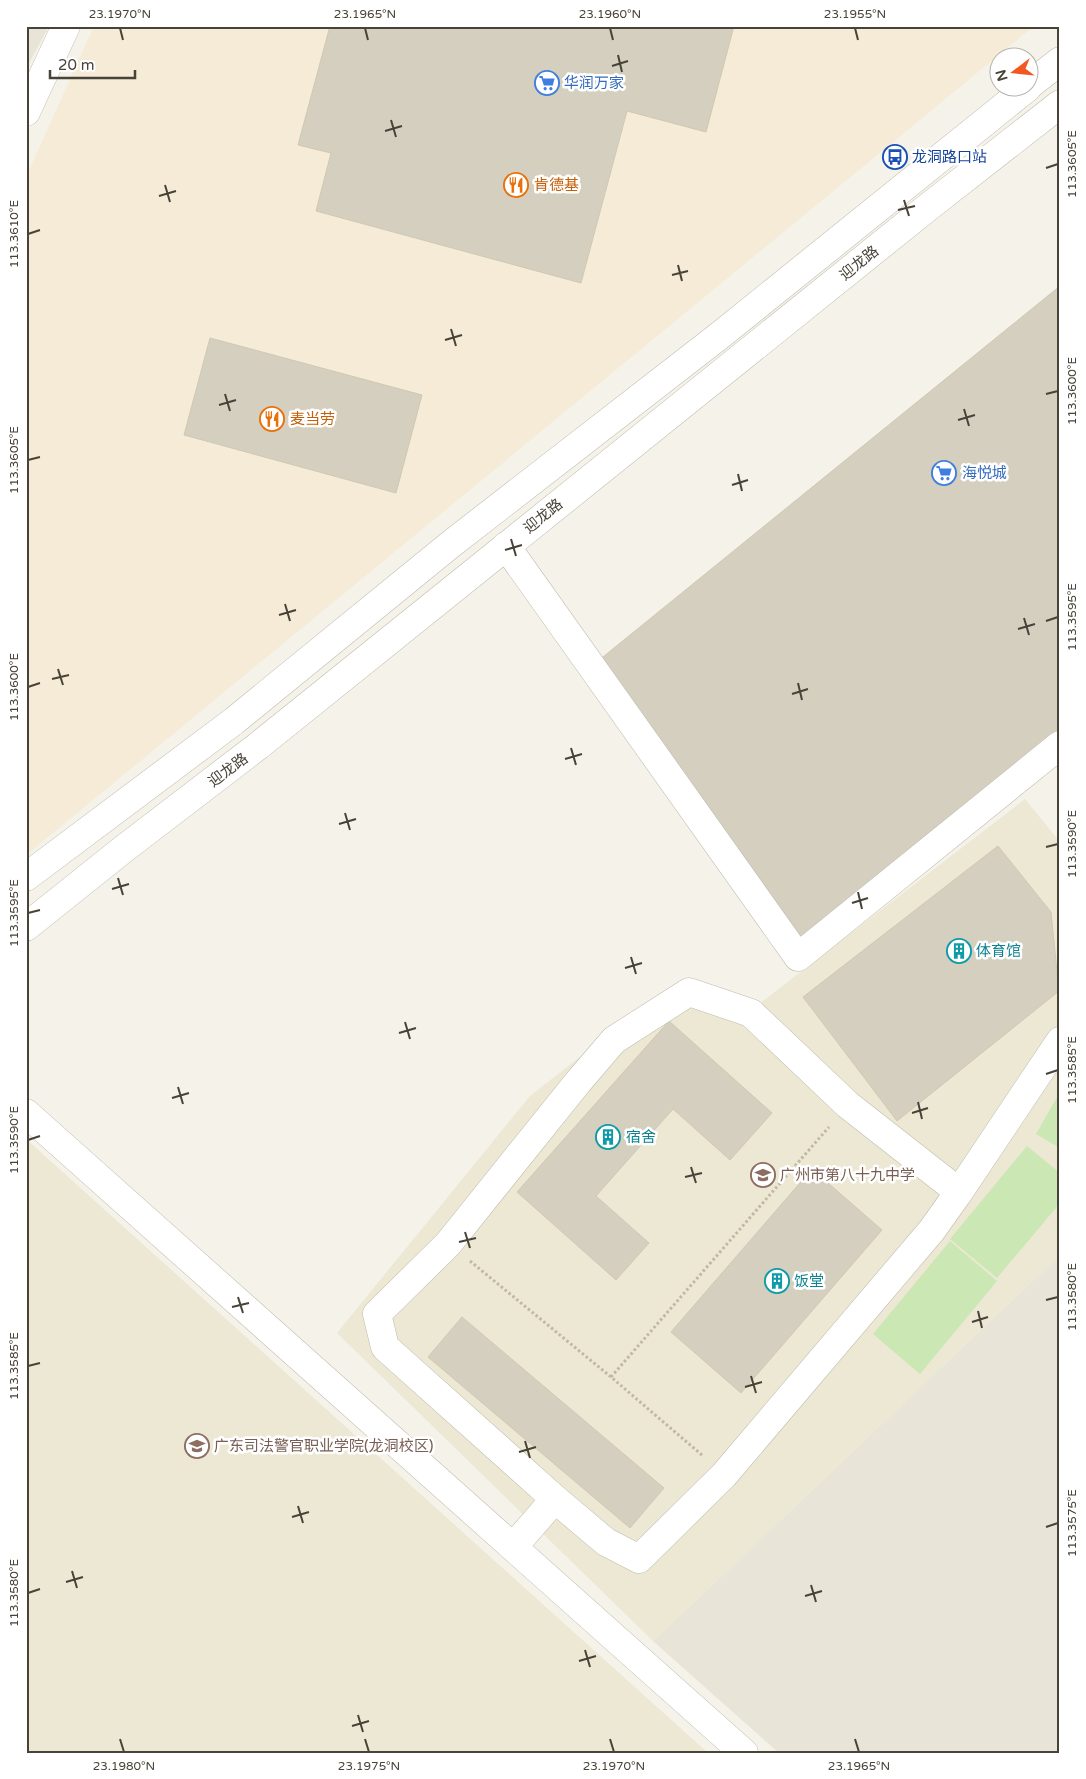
<svg xmlns="http://www.w3.org/2000/svg" width="1086" height="1779" font-family="'Varela Round','Noto Sans SC',sans-serif">
<rect width="100%" height="100%" fill="#f4f2e9"/>
<g fill="#e8e4d8">
<polygon points="26,26 49,26 26,69"/>
<polygon points="1060,1255 1060,1753 779,1753 653,1641"/>
</g>
<polygon fill="#f5ebd6" points="94,26 1034,26 26,855 26,177"/>
<g fill="#ede8d4">
<polygon points="1025,799 1060,842 1060,1255 653,1641 337,1333 530,1096 599,1042 691,978 759,1004"/>
<polygon points="26,1139 708,1753 26,1753"/>
</g>
<g fill="#cae7b4">
<polygon points="1060,1092 1060,1148 1036,1134"/>
<polygon points="1027,1146 1060,1173 1060,1203 997,1278 950,1239"/>
<polygon points="950,1241 997,1281 920,1374 873,1334"/>
</g>
<g fill="#d5cfbf" stroke="#d0c8b2">
<polygon points="330,26 734,26 706,132 627,111 581,283 316,211 331,153 298,145"/>
<polygon points="1060,286 1060,729 800,943 598,661"/>
<polygon points="210,338 422,395 396,493 184,435"/>
<polygon points="998,846 1051,912 1059,991 897,1121 803,997"/>
<polygon points="669,1021 772,1113 730,1160 673,1109 596,1196 649,1243 616,1280 517,1192"/>
<polygon points="812,1169 882,1230 741,1393 671,1332"/>
<polygon points="462,1317 664,1488 630,1528 428,1357"/>
</g>
<g fill="none" stroke-linecap="round" stroke-linejoin="round">
<defs>
<g id="minor">
<polyline points="1028,86 1060,61"/>
<polyline points="26,112 66,26"/>
<polyline points="506,546 798,957 1060,745"/>
<polyline points="26,877 234,721 451,544 719,336 1027,88"/>
<polyline points="26,927 121,851 258,746 927,208 1060,104"/>
<polyline points="26,1113 744,1753"/>
<polyline points="555,1499 606,1542 639,1559 724,1475 932,1230 959,1192"/>
<polyline points="513,1547 555,1499 385,1347 377,1314 448,1244 578,1082 614,1040 689,992 751,1013 848,1105 959,1192 1060,1041"/>
</g>
</defs>
<use href="#minor" stroke="#bfbbac" stroke-width="29"/>
<g stroke="#c1b89e" stroke-width="3" stroke-dasharray="2.5 2.5" stroke-linecap="butt">
<polyline points="470,1261 611,1377 703,1456"/>
<polyline points="611,1377 829,1127"/>
</g>
<use href="#minor" stroke="#fff" stroke-width="28"/>
</g>
<path fill="none" stroke="#484338" stroke-width="2" d="M120,28L123,40M365,28L368,40M610,28L613,40M855,28L858,40M618,55L622,72M612,66L628,61M391,120L396,137M385,131L402,126M1046,168L1058,164M165,185L170,202M159,196L176,191M904,200L909,216M898,210L915,206M28,234L40,230M678,265L682,281M672,275L688,271M451,329L456,346M445,340L462,335M225,394L230,411M1046,394L1058,391M219,405L236,400M964,409L969,426M958,420L975,415M28,460L40,457M738,474L742,491M732,485L748,480M511,539L516,556M505,550L522,545M285,604L290,621M279,615L296,610M1024,618L1029,635M1046,621L1058,617M1018,629L1035,624M58,669L63,685M52,679L69,675M798,683L802,700M28,687L40,683M792,694L808,689M571,748L576,765M565,759L582,754M345,813L350,830M339,824L356,819M1046,847L1058,844M118,878L123,895M112,889L129,884M858,892L862,909M852,903L868,898M28,913L40,910M631,957L636,974M625,968L642,963M405,1022L410,1039M399,1033L416,1028M1046,1074L1058,1070M178,1087L183,1104M172,1098L189,1093M918,1102L922,1119M912,1113L928,1108M28,1140L40,1136M691,1167L696,1183M685,1177L702,1173M465,1232L470,1248M459,1242L476,1238M238,1297L243,1313M1046,1300L1058,1297M232,1307L249,1303M978,1311L982,1328M972,1322L988,1317M28,1366L40,1363M751,1376L756,1393M745,1387L762,1382M525,1441L530,1458M519,1452L536,1447M298,1506L303,1523M292,1517L309,1512M1046,1527L1058,1523M72,1571L77,1588M66,1582L83,1577M811,1585L816,1602M28,1593L40,1589M805,1596L822,1591M585,1650L590,1667M579,1661L596,1656M358,1715L363,1732M352,1726L369,1721M120,1739L124,1752M365,1739L369,1752M610,1739L614,1752M855,1739L859,1752"/>
<defs>
<symbol id="supermarket-ring" viewBox="-11 -11 22 22"><circle r="9.5" fill="#fff" stroke="#3f7fe0" stroke-width="1.5"/><path d="M-6-5.5h2.5l.6 2H6L4.5 2H-2.5L-4.4-4H-6ZM-1.5 3.2a1.3 1.3 0 1 0 .1 0ZM3 3.2a1.3 1.3 0 1 0 .1 0Z" fill="#3f7fe0"/></symbol>
<symbol id="bus-ring" viewBox="-11 -11 22 22"><circle r="9.5" fill="#fff" stroke="#1a4fb4" stroke-width="1.5"/><path d="M-5-6H5V4H4V6H2V4H-2V6H-4V4H-5ZM-3.5-4V0h7V-4ZM-3.5 1.2v1.5H-2V1.2ZM2 1.2v1.5H3.5V1.2Z" fill="#1a4fb4"/></symbol>
<symbol id="restaurant-ring" viewBox="-11 -11 22 22"><circle r="9.5" fill="#fff" stroke="#e8710a" stroke-width="1.5"/><path d="M-5-6h1v4h1v-4h1v4h1v-4h1v5L-1.5 .5V6h-2V.5L-5-1ZM5-6V6H3V1.5H1.5Q1.5-4 5-6Z" fill="#e8710a"/></symbol>
<symbol id="building-ring" viewBox="-11 -11 22 22"><circle r="9.5" fill="#fff" stroke="#0f9aa8" stroke-width="1.5"/><path d="M-4-6H4V6H1V3H-1V6H-4ZM-2.5-4.3h1.7v1.8h-1.7ZM.8-4.3h1.7v1.8H.8ZM-2.5-1h1.7V.8h-1.7ZM.8-1h1.7V.8H.8Z" fill="#0f9aa8"/></symbol>
<symbol id="school-ring" viewBox="-11 -11 22 22"><circle r="9.5" fill="#fff" stroke="#8d6e63" stroke-width="1.5"/><path d="M0-5L7-2L0 1L-7-2ZM-4 1L0 2.5L4 1V4Q0 6-4 4Z" fill="#8d6e63"/></symbol>
<symbol id="university-ring" viewBox="-11 -11 22 22"><circle r="9.5" fill="#fff" stroke="#8d6e63" stroke-width="1.5"/><path d="M0-5L7-2L0 1L-7-2ZM-4 1L0 2.5L4 1V4Q0 6-4 4Z" fill="#8d6e63"/></symbol>
</defs>
<g fill-rule="evenodd">
<use href="#supermarket-ring" x="533" y="69" width="28" height="28"/>
<use href="#bus-ring" x="881" y="143" width="28" height="28"/>
<use href="#restaurant-ring" x="502" y="171" width="28" height="28"/>
<use href="#restaurant-ring" x="258" y="405" width="28" height="28"/>
<use href="#supermarket-ring" x="930" y="459" width="28" height="28"/>
<use href="#building-ring" x="945" y="937" width="28" height="28"/>
<use href="#building-ring" x="594" y="1123" width="28" height="28"/>
<use href="#school-ring" x="749" y="1161" width="28" height="28"/>
<use href="#building-ring" x="763" y="1267" width="28" height="28"/>
<use href="#university-ring" x="183" y="1432" width="28" height="28"/>
</g>
<g text-anchor="middle" dominant-baseline="central" stroke-width="5" stroke-linejoin="round" paint-order="stroke">
<g font-size="15" fill="#366cbe" stroke="#fff" text-anchor="start">
<text x="564" y="83">华润万家</text>
<text x="962" y="473">海悦城</text>
</g>
<g font-size="15" fill="#164399" stroke="#fff" text-anchor="start">
<text x="912" y="157">龙洞路口站</text>
</g>
<g font-size="15" fill="#c56008" stroke="#fff" text-anchor="start">
<text x="534" y="185">肯德基</text>
<text x="290" y="419">麦当劳</text>
</g>
<g font-size="15" fill="#484338" stroke="#fff">
<text transform="translate(859 263) rotate(-39)">迎龙路</text>
<text transform="translate(543 516) rotate(-39)">迎龙路</text>
<text transform="translate(228 770) rotate(-37)">迎龙路</text>
</g>
<g font-size="15" fill="#0d838f" stroke="#fff" text-anchor="start">
<text x="976" y="951">体育馆</text>
<text x="626" y="1137">宿舍</text>
<text x="794" y="1281">饭堂</text>
</g>
<g font-size="15" fill="#785e54" stroke="#fff" text-anchor="start">
<text x="780" y="1175">广州市第八十九中学</text>
<text x="214" y="1446">广东司法警官职业学院(龙洞校区)</text>
</g>
</g>
<rect width="1086" height="1779" fill="none" stroke="#ffffff" stroke-width="55"/>
<g transform="translate(1014 72) rotate(254)"><circle r="24" fill="#ffffff" stroke="#b6b4af"/>
<path d="M0-4L9 19L0 12L-9 19Z" fill="#f35721"/>
<text y="-8" font-size="14" font-weight="bold" text-anchor="middle" fill="#484338">N</text>
</g>
<path d="M50 70v8h85v-8" fill="none" stroke="#484338" stroke-width="2.5"/>
<text x="58" y="70" font-size="15" fill="#484338" stroke="#ffffff" stroke-width="4" paint-order="stroke">20 m</text>
<rect x="28" y="28" width="1030" height="1724" fill="none" stroke="#484338" stroke-width="2"/>
<g font-size="12" text-anchor="middle" fill="#484338">
<text x="120" y="18">23.1970°N</text>
<text x="365" y="18">23.1965°N</text>
<text x="610" y="18">23.1960°N</text>
<text x="855" y="18">23.1955°N</text>
<text transform="translate(1072 164) rotate(-90)" y="4">113.3605°E</text>
<text transform="translate(14 234) rotate(-90)" y="4">113.3610°E</text>
<text transform="translate(1072 391) rotate(-90)" y="4">113.3600°E</text>
<text transform="translate(14 460) rotate(-90)" y="4">113.3605°E</text>
<text transform="translate(1072 617) rotate(-90)" y="4">113.3595°E</text>
<text transform="translate(14 687) rotate(-90)" y="4">113.3600°E</text>
<text transform="translate(1072 844) rotate(-90)" y="4">113.3590°E</text>
<text transform="translate(14 913) rotate(-90)" y="4">113.3595°E</text>
<text transform="translate(1072 1070) rotate(-90)" y="4">113.3585°E</text>
<text transform="translate(14 1140) rotate(-90)" y="4">113.3590°E</text>
<text transform="translate(1072 1297) rotate(-90)" y="4">113.3580°E</text>
<text transform="translate(14 1366) rotate(-90)" y="4">113.3585°E</text>
<text transform="translate(1072 1523) rotate(-90)" y="4">113.3575°E</text>
<text transform="translate(14 1593) rotate(-90)" y="4">113.3580°E</text>
<text x="124" y="1770">23.1980°N</text>
<text x="369" y="1770">23.1975°N</text>
<text x="614" y="1770">23.1970°N</text>
<text x="859" y="1770">23.1965°N</text>
</g>
</svg>
